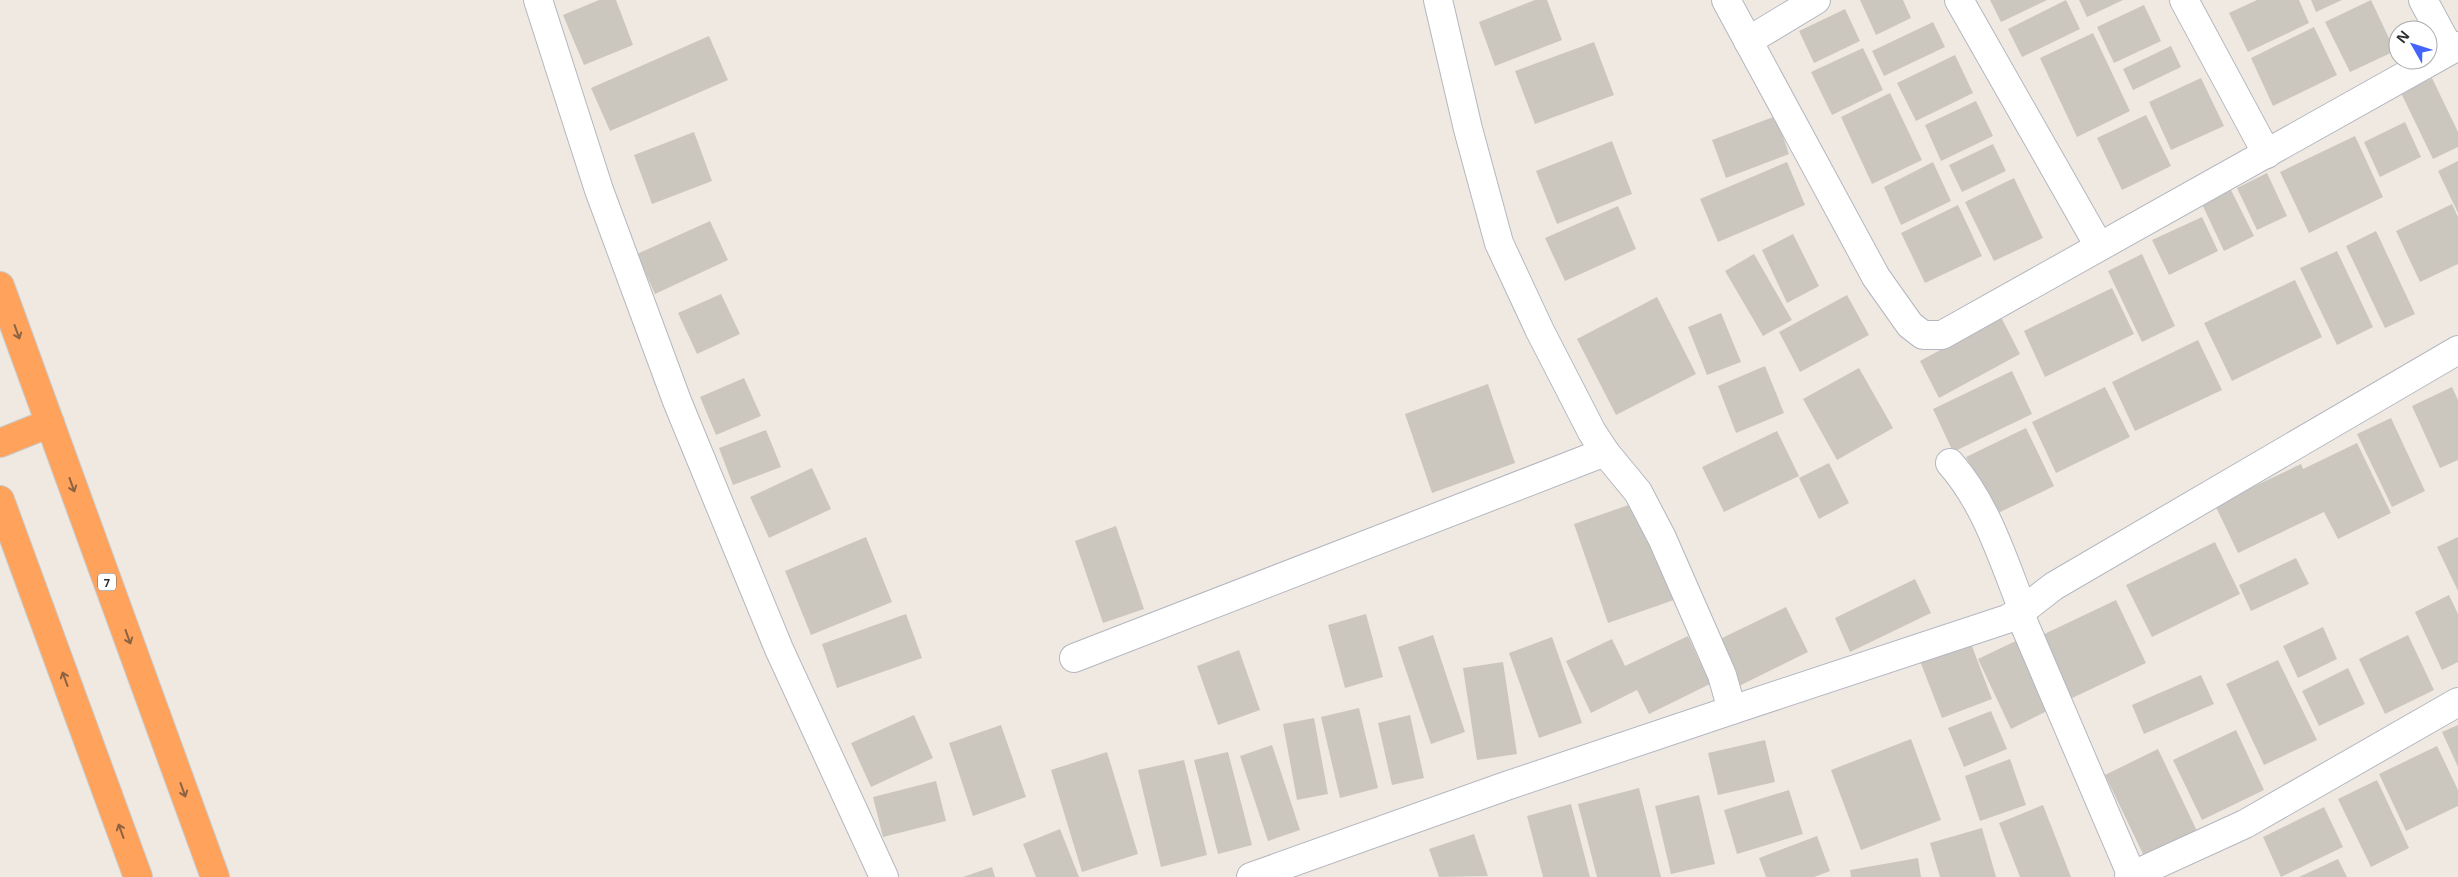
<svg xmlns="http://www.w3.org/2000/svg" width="2458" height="877" font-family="'Noto Sans',sans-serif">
<rect width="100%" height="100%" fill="#efe9e1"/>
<g fill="#cbc7bf">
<polygon points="599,0 616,0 633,45 584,65 563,15"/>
<polygon points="1535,0 1547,0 1562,40 1495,66 1479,22"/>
<polygon points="1860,0 1903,0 1911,18 1876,35"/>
<polygon points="1990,0 2047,0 2001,22"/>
<polygon points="2066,0 2080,29 2022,57 2008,29"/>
<polygon points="2079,0 2123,0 2087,17"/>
<polygon points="2257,0 2299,0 2309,23 2248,52 2229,13"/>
<polygon points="2311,0 2342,0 2316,12"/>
<polygon points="2371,0 2395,51 2350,72 2325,22"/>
<polygon points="2144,5 2161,41 2114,63 2097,27"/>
<polygon points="1845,9 1860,41 1814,63 1799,31"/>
<polygon points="1933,22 1945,47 1884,76 1872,51"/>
<polygon points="2314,27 2337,75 2273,106 2251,58"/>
<polygon points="2093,33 2130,111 2077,137 2040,58"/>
<polygon points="709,36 728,80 610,131 591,88"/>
<polygon points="1594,42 1614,95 1535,124 1515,71"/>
<polygon points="2171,46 2181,67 2133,90 2123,69"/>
<polygon points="1863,48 1883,90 1832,115 1811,72"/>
<polygon points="1955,55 1973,93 1916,121 1897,83"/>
<polygon points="2201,78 2224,126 2171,150 2149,102"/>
<polygon points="2432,78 2458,132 2458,147 2433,159 2401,93"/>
<polygon points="1890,93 1922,160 1872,184 1841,117"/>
<polygon points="1976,101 1993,136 1941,161 1925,125"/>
<polygon points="2146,115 2171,166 2122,190 2097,138"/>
<polygon points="1776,116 1789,154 1726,178 1712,140"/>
<polygon points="2405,122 2421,157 2380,177 2364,142"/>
<polygon points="694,132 712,181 652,204 634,155"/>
<polygon points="2355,136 2383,197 2309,233 2280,172"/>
<polygon points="1612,141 1632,194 1557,224 1536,171"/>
<polygon points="1993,144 2006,171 1962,192 1949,165"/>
<polygon points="2458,161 2458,213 2438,171"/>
<polygon points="1787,162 1805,205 1718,242 1700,199"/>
<polygon points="1933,162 1951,201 1901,225 1884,187"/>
<polygon points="2267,173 2287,216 2257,230 2237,188"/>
<polygon points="2014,178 2043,238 1994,261 1965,202"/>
<polygon points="2231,190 2254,236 2224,251 2202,204"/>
<polygon points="2452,204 2458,217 2458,264 2420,282 2396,231"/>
<polygon points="1958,205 1982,256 1925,283 1901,233"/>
<polygon points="1618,206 1636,249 1565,281 1545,238"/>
<polygon points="2202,217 2218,251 2169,275 2152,240"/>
<polygon points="710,221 728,260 655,294 637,254"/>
<polygon points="2376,231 2415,314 2385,328 2346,246"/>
<polygon points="1793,234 1819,286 1787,303 1762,250"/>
<polygon points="2337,251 2373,327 2337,345 2300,268"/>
<polygon points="1754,254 1792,320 1763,336 1725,271"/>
<polygon points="2142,254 2175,326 2142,342 2108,271"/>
<polygon points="2295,280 2322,337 2232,381 2204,323"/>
<polygon points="2112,288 2134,334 2045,377 2024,331"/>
<polygon points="721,294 740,334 697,354 678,313"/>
<polygon points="1847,295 1869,335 1800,372 1779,332"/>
<polygon points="1657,297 1696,374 1616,415 1577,339"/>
<polygon points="1721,313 1741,362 1707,375 1688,327"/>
<polygon points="2001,317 2020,354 1939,398 1920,361"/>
<polygon points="2198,340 2222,390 2135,431 2112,382"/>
<polygon points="1765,366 1784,413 1736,433 1718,386"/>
<polygon points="1859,368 1893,428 1837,460 1803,399"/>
<polygon points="2012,371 2032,414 1953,452 1933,409"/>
<polygon points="744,378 761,416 716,435 700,397"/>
<polygon points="1488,384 1515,463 1432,493 1405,414"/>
<polygon points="2105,387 2130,437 2056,473 2032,422"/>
<polygon points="2452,387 2458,400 2458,460 2440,468 2412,406"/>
<polygon points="2391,418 2425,491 2392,507 2357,434"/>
<polygon points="2026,428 2054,486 1994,515 1966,457"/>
<polygon points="766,430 781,467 733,485 719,448"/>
<polygon points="1777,431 1799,476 1724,512 1702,467"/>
<polygon points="2357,443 2391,513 2338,539 2324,512 2238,553 2215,505 2301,464 2303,469"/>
<polygon points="1829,463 1849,503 1819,519 1799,478"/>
<polygon points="812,468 831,509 769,538 750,497"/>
<polygon points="1640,501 1674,600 1608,623 1574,524"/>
<polygon points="1116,526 1144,609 1103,623 1075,541"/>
<polygon points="866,537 892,602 811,635 785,571"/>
<polygon points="2458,537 2458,591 2437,547"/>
<polygon points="2215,542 2240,594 2152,637 2126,585"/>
<polygon points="2296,558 2309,584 2251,611 2239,585"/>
<polygon points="1915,579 1931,613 1850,652 1835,618"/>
<polygon points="2449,595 2458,614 2458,662 2442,670 2415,612"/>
<polygon points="2116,600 2146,663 2068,700 2038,637"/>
<polygon points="1786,607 1808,652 1737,687 1716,641"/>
<polygon points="906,614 922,658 837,688 822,644"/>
<polygon points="1366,614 1383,677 1345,688 1328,625"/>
<polygon points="2323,627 2337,659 2298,678 2283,646"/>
<polygon points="1433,635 1465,732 1431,744 1398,647"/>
<polygon points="2408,635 2434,690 2385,714 2359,659"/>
<polygon points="1688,636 1710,684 1649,714 1637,690 1591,713 1566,661 1612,639 1625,666"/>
<polygon points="1552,637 1582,723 1539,738 1509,653"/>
<polygon points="2024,637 2057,706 2011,729 1978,659"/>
<polygon points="1970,641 1992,699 1942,718 1920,661"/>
<polygon points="1239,650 1260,710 1218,725 1197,666"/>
<polygon points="2278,660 2317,740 2264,765 2226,684"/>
<polygon points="1503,662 1517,754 1477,760 1463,668"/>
<polygon points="2348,668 2365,704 2319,726 2302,691"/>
<polygon points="2201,675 2214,704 2144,734 2132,705"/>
<polygon points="1359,708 1378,788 1340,798 1321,717"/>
<polygon points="1991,711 2007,749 1964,767 1948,728"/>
<polygon points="914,715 933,758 871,787 851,743"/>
<polygon points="1410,715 1424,778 1392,785 1378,723"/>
<polygon points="1314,718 1328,794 1297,800 1283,724"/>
<polygon points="1001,725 1026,797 973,816 949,743"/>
<polygon points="2458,725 2458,767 2442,732"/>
<polygon points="2236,730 2264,790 2202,820 2173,760"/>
<polygon points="1911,739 1941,820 1861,850 1831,770"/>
<polygon points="1765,740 1775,782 1718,795 1708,753"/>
<polygon points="1272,745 1300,830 1268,841 1240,756"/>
<polygon points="2437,746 2458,790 2458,806 2406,831 2379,774"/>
<polygon points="2158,749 2197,831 2144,856 2105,775"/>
<polygon points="1107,752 1138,854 1082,872 1051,770"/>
<polygon points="1228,752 1252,845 1218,854 1194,760"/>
<polygon points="2010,759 2026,805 1980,821 1965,776"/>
<polygon points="1184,760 1207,855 1161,867 1138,770"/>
<polygon points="2377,780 2409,848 2371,867 2338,799"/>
<polygon points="936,781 946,821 883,837 873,797"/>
<polygon points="1639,788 1661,877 1597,877 1578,804"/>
<polygon points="1789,790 1803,834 1737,854 1724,810"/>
<polygon points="1699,795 1715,864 1671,874 1655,806"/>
<polygon points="1571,804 1590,877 1543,877 1527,816"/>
<polygon points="2043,805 2071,877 2020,877 1999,823"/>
<polygon points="2324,807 2343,847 2281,877 2263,837"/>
<polygon points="1982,828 1996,877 1940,877 1930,843"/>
<polygon points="1060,829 1079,877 1036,877 1023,844"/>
<polygon points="1474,834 1488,876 1439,877 1429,849"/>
<polygon points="1817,836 1830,871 1814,877 1766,877 1759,858"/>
<polygon points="1918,858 1921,877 1851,877 1850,870"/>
<polygon points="2338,859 2347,877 2299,877"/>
<polygon points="992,867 995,877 963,877"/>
</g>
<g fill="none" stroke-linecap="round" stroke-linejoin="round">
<defs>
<g id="street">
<polyline points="538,0 599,190 677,401 779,649 884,877"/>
<polyline points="1726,0 1876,277 1910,325 1923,335 1942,335 2458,46"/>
<polyline points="1959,0 2099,246"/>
<polyline points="2184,0 2267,154"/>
<polyline points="2423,0 2450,50"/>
<polyline points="1748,41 1816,0"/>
<path d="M1950,463C1987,505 2003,560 2023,610"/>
<polyline points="2019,612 2132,876"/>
<polyline points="1074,658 1605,452"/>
<polyline points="1732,710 2007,619 2023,610 2054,586 2458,350"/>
<polyline points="1251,877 1506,786 1732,710 1722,675 1662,538 1638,492 1605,452 1592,432 1540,331 1499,243 1468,129 1438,0"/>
<polyline points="2129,877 2245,824 2458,702"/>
</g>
<g id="highway">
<polyline points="0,286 215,877"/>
<polyline points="0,443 50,423"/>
<polyline points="0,500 138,877"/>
</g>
</defs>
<use href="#street" stroke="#b4b7c1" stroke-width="30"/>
<use href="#highway" stroke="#c9c9c9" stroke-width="30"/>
<use href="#street" stroke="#fff" stroke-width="28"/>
<use href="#highway" stroke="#ffa35c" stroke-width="28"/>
</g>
<defs><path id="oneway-shaft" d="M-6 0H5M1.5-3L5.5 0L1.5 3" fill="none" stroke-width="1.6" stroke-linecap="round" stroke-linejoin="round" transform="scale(1.25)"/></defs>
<g stroke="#8c6343">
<use href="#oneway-shaft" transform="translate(17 332) rotate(70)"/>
<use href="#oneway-shaft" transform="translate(72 485) rotate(70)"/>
<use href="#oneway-shaft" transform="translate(128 637) rotate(70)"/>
<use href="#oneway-shaft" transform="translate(65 679) rotate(-110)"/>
<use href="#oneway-shaft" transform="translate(183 790) rotate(70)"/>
<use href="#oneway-shaft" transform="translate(121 831) rotate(-110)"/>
</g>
<g text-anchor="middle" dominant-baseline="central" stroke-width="4.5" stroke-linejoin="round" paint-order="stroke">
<rect fill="#fff" stroke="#6d6d6d" stroke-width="1" x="98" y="573.5" width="18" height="17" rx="4"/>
<g font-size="11" font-weight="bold" fill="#2e2e2e">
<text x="107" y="582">7</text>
</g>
</g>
<g transform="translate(2413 45) rotate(309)"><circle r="24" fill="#ffffff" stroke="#ababab"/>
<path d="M0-4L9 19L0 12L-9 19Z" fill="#4264fb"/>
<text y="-8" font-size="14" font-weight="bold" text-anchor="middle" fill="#2e2e2e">N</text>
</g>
</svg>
